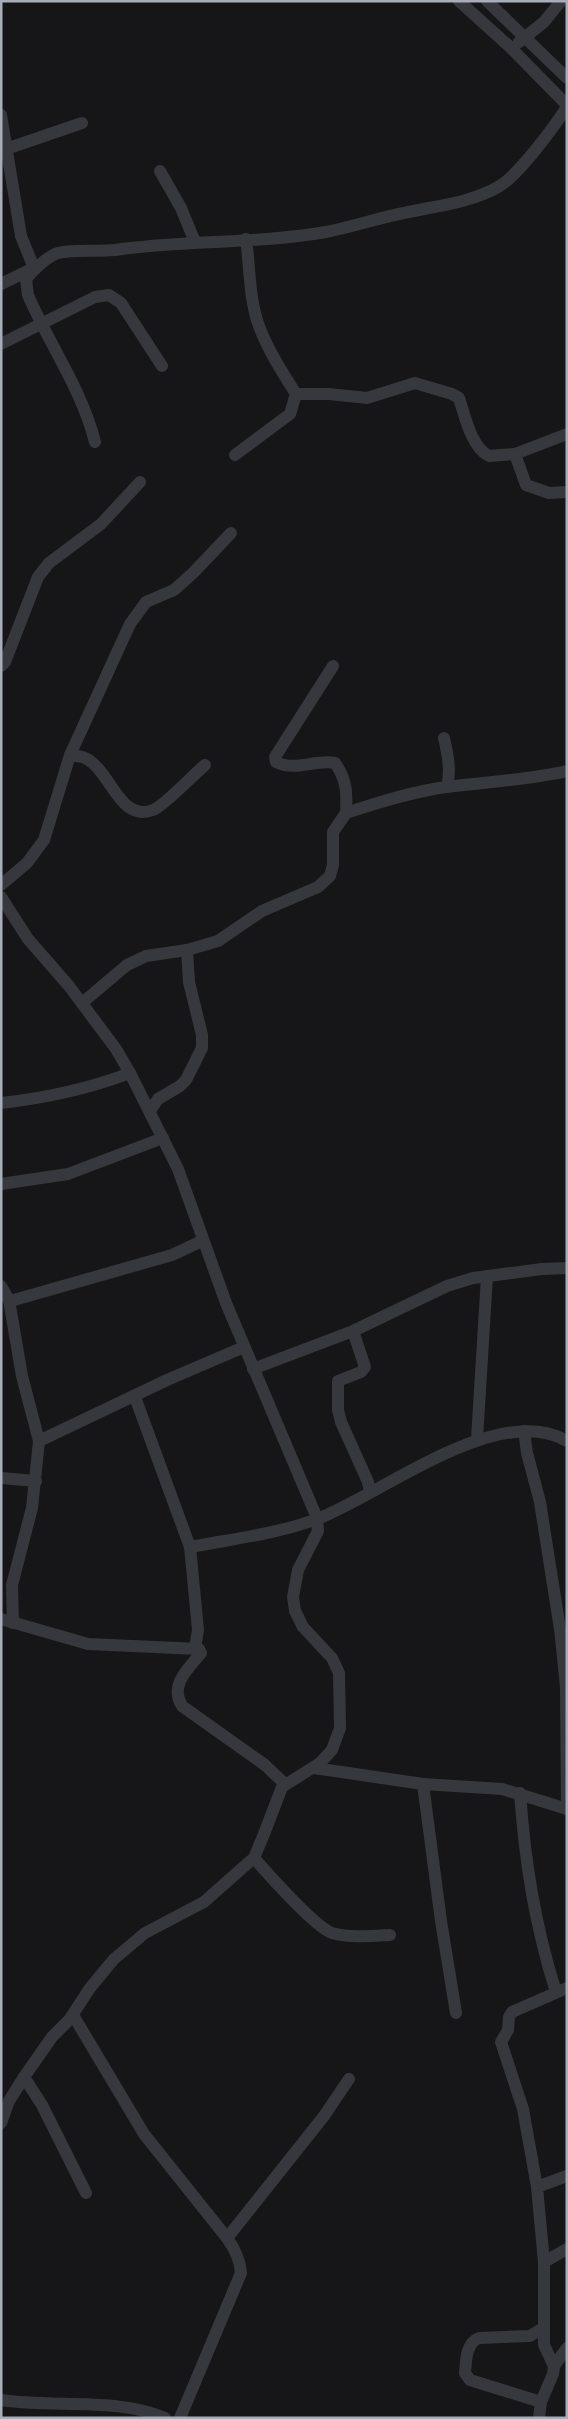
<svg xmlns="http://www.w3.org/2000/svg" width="568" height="2419" font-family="'IBM Plex Sans',sans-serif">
<rect width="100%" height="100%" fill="#161618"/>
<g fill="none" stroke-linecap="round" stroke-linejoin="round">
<g stroke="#37383d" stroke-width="12">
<polyline points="459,1 510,47 567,105"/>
<polyline points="487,1 567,78"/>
<polyline points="519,42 544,22 561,1"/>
<polyline points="1,115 21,236 34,268 1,284"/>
<polyline points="6,149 82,123"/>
<polyline points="160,171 181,208 195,242"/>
<polyline points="1,344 95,297 109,295 121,303 162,366"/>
<path d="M296,394H329L367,398L415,383L452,394L459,398C465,416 471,447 489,456L515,454L567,434"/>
<path d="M95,442C82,390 49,344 28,295L26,279C33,270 48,256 58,253C74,249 97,252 115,250C185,240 257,244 326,232C352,227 378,218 404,213C435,206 470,203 498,187C518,176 554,127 567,107"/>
<polyline points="515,454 526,485 549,493 567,492"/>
<path d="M235,455L290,414L296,394C282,372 268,350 259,326C249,299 250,267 246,239"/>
<polyline points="1,666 5,662 38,577 49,563 101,524 140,482"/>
<path d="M333,666L275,757L276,762C295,772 315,759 335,763C347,780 347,793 346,813"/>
<path d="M444,738C448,755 451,770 447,787"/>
<path d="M70,755C75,756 81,756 85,758C111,770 119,823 153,810C164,806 194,774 205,765"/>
<polyline points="1,885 27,863 44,840 70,755 130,624 146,602 174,590 193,573 231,533"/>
<polyline points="1,897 28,939 69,986 116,1049 130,1073 178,1169 226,1303 317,1518 318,1531 298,1570 293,1597 295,1611 303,1627 332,1658 339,1673 340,1728 332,1750 320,1763 282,1787 264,1834 254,1858 248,1863 204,1902 145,1933 114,1959 90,1988 69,2020 52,2037 24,2077 9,2101 1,2123"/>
<path d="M82,1003L127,965L146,956L187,950L218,941L262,911L318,887L330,876L333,865V832L346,813C379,802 411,792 446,787C486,782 527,780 567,771"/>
<path d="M1,1103C46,1098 88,1089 130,1073"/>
<polyline points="150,1111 158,1099 180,1086 186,1080 202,1048 202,1035 189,982 187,950"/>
<polyline points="1,1184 68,1174 163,1138"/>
<polyline points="1,1286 9,1300 14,1300 172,1255 202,1241"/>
<polyline points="9,1300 22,1376 39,1441 32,1508 12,1585 13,1623"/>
<polyline points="353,1331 365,1367 361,1372 338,1381 338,1410 341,1422 368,1482 370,1492"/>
<polyline points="253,1369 353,1331 447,1286 473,1278 542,1269 567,1268"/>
<polyline points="135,1397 190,1547 198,1630 195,1648"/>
<polyline points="524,1431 527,1453 540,1502 560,1629 566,1687 567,1809"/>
<polyline points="477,1439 487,1276"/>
<polyline points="39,1441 167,1380 244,1347"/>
<polyline points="1,1478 36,1481"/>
<path d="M190,1547C232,1539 277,1534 317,1519C382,1494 498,1401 567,1441"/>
<path d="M1,1619L88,1644L199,1649L201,1653C188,1669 169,1685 182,1706L265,1765L285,1784"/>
<polyline points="314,1768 423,1784 502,1789 567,1809"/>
<polyline points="423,1784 441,1921 456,2013"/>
<path d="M520,1793C525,1863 535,1925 556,1992"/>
<path d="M254,1858C267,1873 316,1928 332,1933C350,1938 372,1936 390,1935"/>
<path d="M73,2015L144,2134L227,2238C235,2249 240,2259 241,2273L180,2418"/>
<polyline points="24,2077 42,2105 86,2193"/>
<polyline points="537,2187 567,2176"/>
<polyline points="227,2238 324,2116 349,2079"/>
<polyline points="544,2262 567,2249"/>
<polyline points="554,2366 567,2348"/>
<path d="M1,2400C54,2408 117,2397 165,2418"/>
<path d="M541,2402L470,2380L465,2373C466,2360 466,2343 479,2338L530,2336L543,2328"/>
<polyline points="539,2418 541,2402 553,2374 554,2366 544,2345 544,2262 537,2187 523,2109 501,2042 508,2030 509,2017 512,2012 567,1988"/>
</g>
</g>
<rect width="568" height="2419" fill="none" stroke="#a8adb8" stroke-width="5"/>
</svg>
